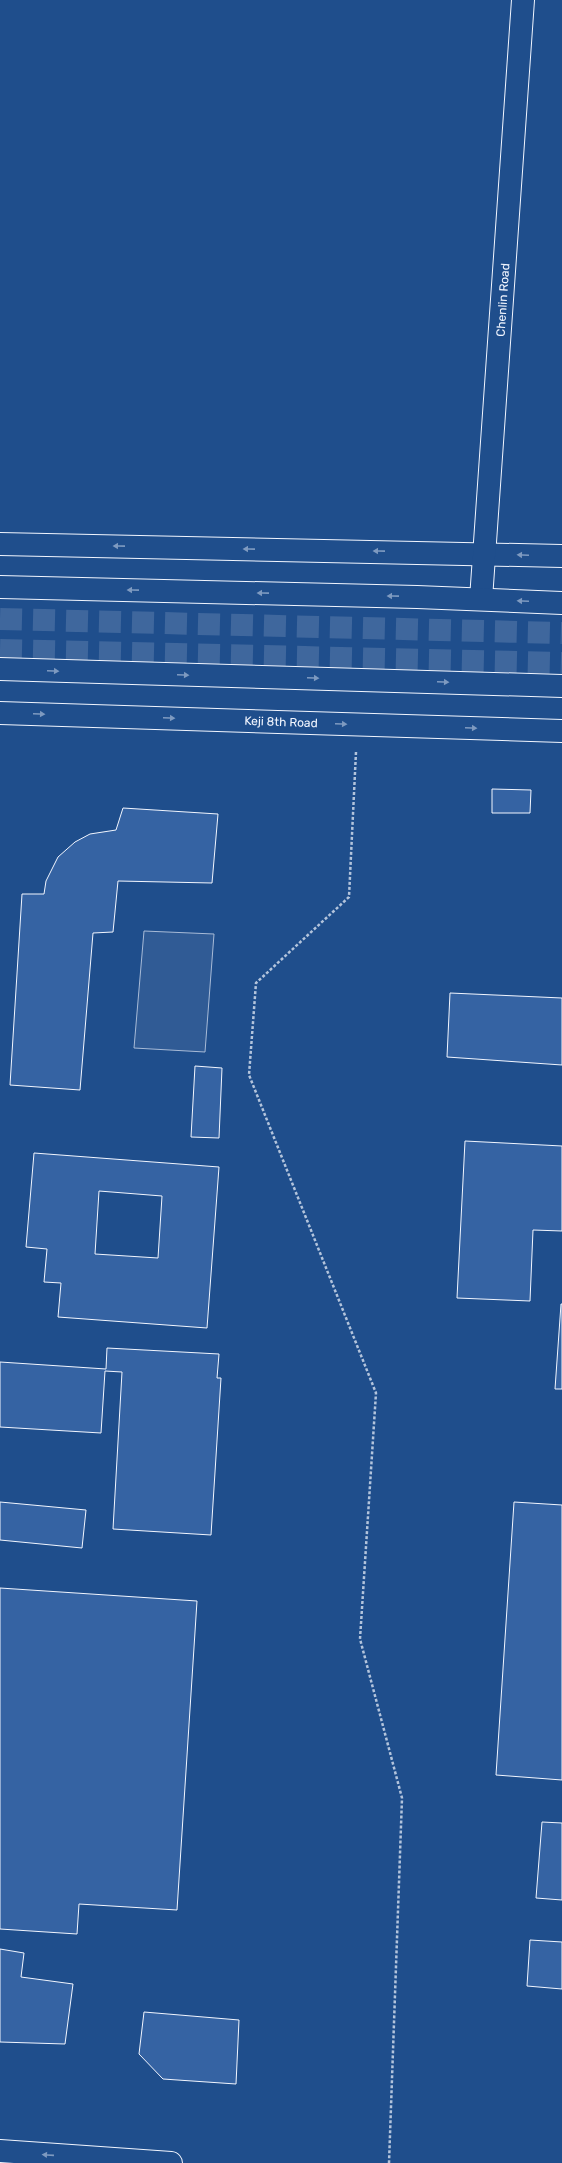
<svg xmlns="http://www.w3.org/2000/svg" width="562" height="2163" font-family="Rubik,sans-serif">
  <rect width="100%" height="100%" fill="#1f4e8c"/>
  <polygon fill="#305b95" stroke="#a8bbd7" points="144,931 214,934 205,1052 134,1048"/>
  <g fill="#3563a3" stroke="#f2f6ff" fill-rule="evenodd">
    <polygon points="492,789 531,790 530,813 492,813"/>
    <polygon points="123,808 218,814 212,883 118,881 113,932 93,933 80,1090 10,1085 22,894 44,894 46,881 58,857 75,842 90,834 116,830"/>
    <polygon points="450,993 562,998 562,1065 447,1057"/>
    <polygon points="195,1066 222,1068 219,1138 191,1137"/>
    <polygon points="465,1141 562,1146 562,1231 533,1230 530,1301 457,1298"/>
    <path d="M34 1153 219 1167 207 1328 58 1317 61 1283 44 1282 47 1249 26 1247ZM99 1191 162 1196 158 1258 95 1254Z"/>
    <polygon points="561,1304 562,1304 562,1389 555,1389"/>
    <polygon points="107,1348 219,1354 217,1378 221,1378 211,1535 113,1529 122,1372 105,1371 101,1433 0,1427 0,1362 106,1369"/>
    <polygon points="0,1502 86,1510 82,1548 0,1540"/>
    <polygon points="514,1502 562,1505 562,1780 496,1775"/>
    <polygon points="0,1588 197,1601 177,1910 79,1904 77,1934 0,1929"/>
    <polygon points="542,1822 562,1823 562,1900 536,1898"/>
    <polygon points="530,1940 562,1942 562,1989 527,1986"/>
    <polygon points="0,1949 24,1953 21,1977 73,1984 65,2044 0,2042"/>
    <polygon points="144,2012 239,2020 236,2084 163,2079 139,2054"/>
  </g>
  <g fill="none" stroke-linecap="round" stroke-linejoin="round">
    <g stroke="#3f679d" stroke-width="22" stroke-dasharray="22 11" stroke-linecap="butt">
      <polyline points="0,619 562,633"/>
      <polyline points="0,650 562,663"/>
    </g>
    <g stroke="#f2f6ff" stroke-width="24">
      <g id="minor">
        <polyline points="0,544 562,556"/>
        <polyline points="481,599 523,0"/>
        <polyline points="0,713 562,731"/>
        <polyline points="0,2151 171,2163"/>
      </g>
    </g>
    <g stroke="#f2f6ff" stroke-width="24">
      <g id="major">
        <polyline points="0,587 417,597 562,603"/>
        <polyline points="0,669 562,686"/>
      </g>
    </g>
    <polyline stroke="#b3c4dc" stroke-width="2.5" stroke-dasharray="3 2" stroke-linecap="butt" points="356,752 349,897 256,983 249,1075 376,1393 360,1639 402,1798 389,2163"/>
    <use href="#minor" stroke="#1f4e8c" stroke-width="22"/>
    <use href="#major" stroke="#1f4e8c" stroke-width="22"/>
  </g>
  <defs><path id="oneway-solid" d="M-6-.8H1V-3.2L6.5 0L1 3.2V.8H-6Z"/></defs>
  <g fill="#7e9ac0">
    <use href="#oneway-solid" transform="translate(119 546) rotate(-179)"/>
    <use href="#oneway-solid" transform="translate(249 549) rotate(-179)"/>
    <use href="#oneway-solid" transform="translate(379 551) rotate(-179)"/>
    <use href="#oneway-solid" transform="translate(523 555) rotate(-178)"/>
    <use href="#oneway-solid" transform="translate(133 590) rotate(-179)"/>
    <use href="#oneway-solid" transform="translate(263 593) rotate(-179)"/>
    <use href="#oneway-solid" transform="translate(393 596) rotate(-179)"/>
    <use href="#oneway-solid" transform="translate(523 601) rotate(-178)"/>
    <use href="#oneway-solid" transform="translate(53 671) rotate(2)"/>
    <use href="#oneway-solid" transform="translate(183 675) rotate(2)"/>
    <use href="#oneway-solid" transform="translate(313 678) rotate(2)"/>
    <use href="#oneway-solid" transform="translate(443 682) rotate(2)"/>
    <use href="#oneway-solid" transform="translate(39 714) rotate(2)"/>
    <use href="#oneway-solid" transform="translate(169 718) rotate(2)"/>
    <use href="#oneway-solid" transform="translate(341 724) rotate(2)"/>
    <use href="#oneway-solid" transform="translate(471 728) rotate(2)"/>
    <use href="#oneway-solid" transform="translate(48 2155) rotate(-176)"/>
  </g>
  <g text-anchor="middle" stroke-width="3" stroke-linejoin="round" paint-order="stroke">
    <g font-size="12" fill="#f2f6ff" stroke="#1f4e8c">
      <text transform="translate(503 300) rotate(-86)" y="4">Chenlin Road</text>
      <text transform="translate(281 722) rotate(2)" y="4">Keji 8th Road</text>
    </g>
  </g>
</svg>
